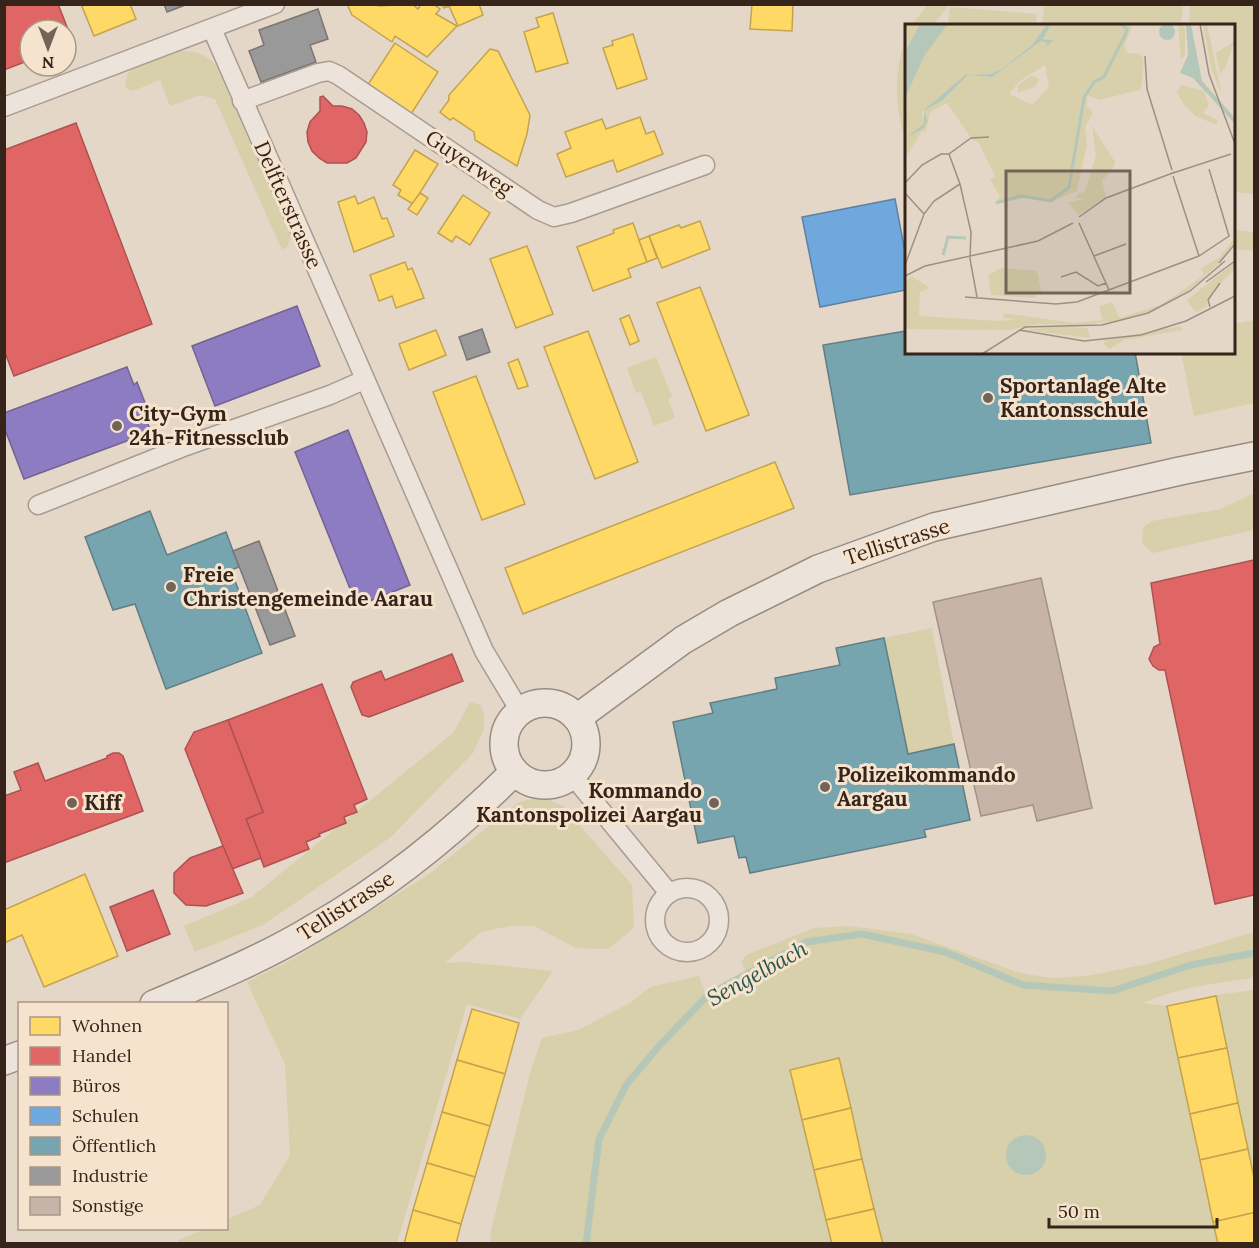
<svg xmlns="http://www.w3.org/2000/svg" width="1259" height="1248" font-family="Lora,serif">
  <rect width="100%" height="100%" fill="#e4d7c8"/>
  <g fill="#d7d0aa">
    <polygon points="927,5 949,5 933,25 912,25"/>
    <polygon points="1044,5 1044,4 1183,5 1181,25 1042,25"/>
    <polygon points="1190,5 1254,5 1254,194 1234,192 1234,26 1189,25"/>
    <polygon points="950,7 1037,14 1036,25 948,25"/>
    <path d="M906 38V140C894 109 894 69 906 38Z"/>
    <path d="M182 51C197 51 205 54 216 65L291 237 287 247 282 250 215 99 200 95 170 106 160 80 133 91 125 88 127 75 131 70Z"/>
    <polygon points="1234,230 1254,232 1254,251 1234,249"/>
    <polygon points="1254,320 1254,403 1194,416 1181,353 1234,352 1234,324"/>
    <polygon points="656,357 672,397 668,399 675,418 654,426 641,392 636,393 627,368"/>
    <polygon points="1254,493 1254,530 1153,553 1142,544 1143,527 1152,521 1221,509"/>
    <polygon points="932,628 954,744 908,754 884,638"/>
    <polygon points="470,702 480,705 484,713 484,729 473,753 391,837 263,925 195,952 184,926 252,897 453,733"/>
    <polygon points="533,799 549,800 563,806 632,885 634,928 608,949 576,948 534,926 510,926 481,932 445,963 465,962 553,971 520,1019 467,1004 397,1243 178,1243 179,1240 205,1229 226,1228 227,1219 260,1205 290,1155 285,1064 247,982 295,958 426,876 519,802"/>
    <path d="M848 926 911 934 1020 973 1051 978 1086 976 1148 964 1254 932V978C1216 983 1179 987 1143 1003L1166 1006 1217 995 1254 990V1243L490 1244 491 1231 531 1069 542 1038 578 1030 630 1003 650 987 699 976 708 1000 751 982 741 962 746 955 814 928Z"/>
  </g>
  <circle fill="#b5c7b9" cx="1026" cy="1155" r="20"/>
  <g fill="#ffd966" stroke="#c3a350" stroke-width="1.5">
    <polygon points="81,4 130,4 136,19 94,36"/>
    <polygon points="347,4 379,4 379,6 412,4 418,9 421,4 433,4 440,9 436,14 457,26 427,57 395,36 392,42 352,15"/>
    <polygon points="442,4 479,4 483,15 458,26 449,6 444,8"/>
    <polygon points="752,4 793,4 792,31 750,29"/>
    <polygon points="553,13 568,63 536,72 524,32 539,27 536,18"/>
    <polygon points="633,34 647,79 617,89 603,48 613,45 612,41"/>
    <polygon points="395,43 438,72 411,114 367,86"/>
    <polygon points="490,49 498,51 530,115 527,134 517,166 475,140 474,132 453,118 450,120 440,112 449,100 449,95"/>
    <polygon points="640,117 646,134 654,131 663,154 617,172 613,160 566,177 557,154 571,148 565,132 602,119 606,129"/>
    <polygon points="415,150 438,164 413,204 398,195 401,190 393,185"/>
    <polygon points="420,193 428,198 417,215 408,209"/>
    <polygon points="463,195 490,213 470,245 456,236 452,242 438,233"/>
    <polygon points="355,196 358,204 374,197 382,219 387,218 394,236 354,252 338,202"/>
    <polygon points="700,221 710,249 662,268 649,236 679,225 681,228"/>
    <polygon points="633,223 647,262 628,269 631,277 593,291 577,247 614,233 613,230"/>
    <polygon points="649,236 657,258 647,262 639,240"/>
    <polygon points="527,246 553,314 516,328 490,259"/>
    <polygon points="405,262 408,270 412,268 424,298 396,308 392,296 379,301 370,275"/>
    <polygon points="700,287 749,415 706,431 657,303"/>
    <polygon points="629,315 639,341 630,345 620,319"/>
    <polygon points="436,330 446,355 409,370 399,344"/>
    <polygon points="588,331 638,462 595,479 544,347"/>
    <polygon points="518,359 528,386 518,389 508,363"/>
    <polygon points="476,376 525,504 482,520 433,392"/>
    <polygon points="775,462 794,508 523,614 505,568"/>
    <polygon points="85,874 118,956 44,987 22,935 4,943 4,910"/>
    <polygon points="1216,996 1227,1048 1178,1058 1167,1006"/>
    <polygon points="472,1009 519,1023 505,1074 457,1060"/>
    <polygon points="1227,1048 1238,1103 1190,1114 1178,1058"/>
    <polygon points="839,1058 851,1108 802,1120 790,1070"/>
    <polygon points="457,1060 505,1074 490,1126 442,1112"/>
    <polygon points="1238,1103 1248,1149 1200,1160 1190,1114"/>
    <polygon points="851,1108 862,1159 814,1170 802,1120"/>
    <polygon points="442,1112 490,1126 475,1177 427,1163"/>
    <polygon points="1248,1149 1254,1178 1254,1213 1213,1222 1200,1160"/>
    <polygon points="862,1159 874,1209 826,1220 814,1170"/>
    <polygon points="427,1163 475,1177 461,1224 413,1210"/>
    <polygon points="874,1209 883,1244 832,1244 826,1220"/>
    <polygon points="413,1210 461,1224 456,1244 404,1244"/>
    <polygon points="1252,1213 1254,1213 1254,1244 1218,1244 1213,1222"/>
  </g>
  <g fill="#e06666" stroke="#ad5250" stroke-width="1.5">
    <polygon points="4,4 58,4 73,42 66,45 66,30 30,30 30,60 4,70"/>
    <polygon points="323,96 333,106 342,106 352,109 359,115 364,123 367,132 366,142 356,158 347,163 327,163 319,158 312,151 308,142 307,132 310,122 320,111 320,97"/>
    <polygon points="76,123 152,324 14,376 4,350 4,150"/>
    <polygon points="1254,560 1254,895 1215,904 1165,670 1159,670 1153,666 1149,659 1154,647 1160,644 1151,583"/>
    <polygon points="452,654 463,681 369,717 362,715 351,687 353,682 381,671 385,680"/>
    <polygon points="322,684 367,799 354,805 357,812 344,817 346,823 319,834 320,836 306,842 309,849 264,867 246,819 263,812 228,720"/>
    <polygon points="228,720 263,812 246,819 261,858 232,869 185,749 194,732"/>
    <polygon points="113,753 119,753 123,756 143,811 4,863 4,796 21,790 14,772 38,763 45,781 107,758 107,756"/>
    <polygon points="223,846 243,893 206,906 186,905 174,893 174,873 190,858"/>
    <polygon points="153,890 170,934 127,951 110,907"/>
  </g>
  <g fill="#8e7cc3" stroke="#746291" stroke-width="1.5">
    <polygon points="297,306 320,366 215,406 192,346"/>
    <polygon points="127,367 134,385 137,382 149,413 144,414 151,432 24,479 4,427 4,413"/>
    <polygon points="348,430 410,585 357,606 295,452"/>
  </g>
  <polygon fill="#6fa8dc" stroke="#5e80a2" stroke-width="1.5" points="895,199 906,257 906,290 820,307 802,217"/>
  <g fill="#76a5af" stroke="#637e83" stroke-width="1.5">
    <polygon points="906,331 906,352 1135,352 1151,443 850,495 823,345"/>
    <polygon points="150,511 167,555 226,532 239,567 231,570 262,653 166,689 135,604 113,610 85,537"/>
    <polygon points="884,638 908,754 954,744 970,820 924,830 926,837 750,873 746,857 739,858 734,836 698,843 673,722 713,713 710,703 777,689 775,678 840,665 836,648"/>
  </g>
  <g fill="#999" stroke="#7b7673" stroke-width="1.5">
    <polygon points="164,4 188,4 167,12"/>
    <polygon points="318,9 328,39 310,45 316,62 261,82 249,51 264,45 259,30"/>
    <polygon points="482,329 490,352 467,360 459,337"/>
    <polygon points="259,541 295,636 270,645 233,551"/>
  </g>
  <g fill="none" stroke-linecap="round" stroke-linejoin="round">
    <polyline stroke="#b5c7b9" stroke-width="7" points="586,1244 599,1139 626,1085 659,1046 708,995 806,942 862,934 945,952 1023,985 1112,991 1191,965 1254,953"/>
  </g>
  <polygon fill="#c7b4a9" stroke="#a39288" stroke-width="1.5" points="1041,578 1092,808 1037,821 1033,805 981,816 933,602"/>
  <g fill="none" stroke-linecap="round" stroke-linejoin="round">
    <g stroke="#a89c92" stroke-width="21">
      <g id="minor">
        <polyline points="212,29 484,651 520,711"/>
        <polyline points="242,101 318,73 329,71 338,75 538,210 554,217 571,213 705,165"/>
        <polyline points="4,107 275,4"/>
        <polyline points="38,505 186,446 330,395 364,380"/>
        <polyline points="572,775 669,893"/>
        <circle cx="687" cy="920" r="32"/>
      </g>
    </g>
    <g stroke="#988c82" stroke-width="30">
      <g id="secondary">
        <circle cx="545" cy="744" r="41"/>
        <polyline points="577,718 683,640 729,613 818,569 934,527 1180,471 1254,456"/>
        <path d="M154 1004C208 981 262 959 312 929 386 887 454 832 514 772"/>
        <polyline points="4,1061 20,1055"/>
      </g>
    </g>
    <use href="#minor" stroke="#ece4db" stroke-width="18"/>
    <use href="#secondary" stroke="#ece4db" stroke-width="27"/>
  </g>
  <g fill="#736358" stroke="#f6e3cd" stroke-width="2">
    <circle cx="988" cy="398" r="6"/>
    <circle cx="117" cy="426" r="6"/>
    <circle cx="171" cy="587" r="6"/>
    <circle cx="825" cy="787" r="6"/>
    <circle cx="72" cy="803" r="6"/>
    <circle cx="714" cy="803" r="6"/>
  </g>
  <g text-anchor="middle" stroke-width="6" stroke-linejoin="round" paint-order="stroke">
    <g font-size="21" fill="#36241b" stroke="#f6e3cd">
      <text transform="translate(469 163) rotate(34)" y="7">Guyerweg</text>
      <text transform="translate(288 205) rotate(66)" y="7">Delfterstrasse</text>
      <text transform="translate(897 542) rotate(-18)" y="7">Tellistrasse</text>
      <text transform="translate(346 906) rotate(-33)" y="7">Tellistrasse</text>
    </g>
    <g font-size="21" font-weight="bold" fill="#36241b" stroke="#f6e3cd" text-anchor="start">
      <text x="1000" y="393">Sportanlage Alte<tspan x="1000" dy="24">Kantonsschule</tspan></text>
      <text x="129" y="421">City-Gym<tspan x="129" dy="24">24h-Fitnessclub</tspan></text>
      <text x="183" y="582">Freie<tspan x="183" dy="24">Christengemeinde Aarau</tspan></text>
      <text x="837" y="782">Polizeikommando<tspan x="837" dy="24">Aargau</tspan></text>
      <text x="702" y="798" text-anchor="end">Kommando<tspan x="702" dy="24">Kantonspolizei Aargau</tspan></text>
      <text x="84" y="810">Kiff</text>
    </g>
    <g font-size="22" font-style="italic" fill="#2a564c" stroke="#f6e3cd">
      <text transform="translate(757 973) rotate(-29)" y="8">Sengelbach</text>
    </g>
  </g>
  <g transform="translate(905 24)">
    <rect width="330" height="330" fill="#e4d7c8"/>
    <path d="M0 0H15L0 28ZM43 0H142L127 21 98 44 86 50 60 51 17 88 20 102 19 87 38 76 63 51 87 53 136 17 142 18 138 22 146 19 148 16 138 14 146 0H228L219 22 223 29 235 30 238 35 237 61 234 66 194 76 182 71V82L188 89 180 104 182 121 172 167 145 178 122 173 90 180 95 172 85 156 90 152 74 119 66 114 42 79 25 88 21 107H17L0 135 2 67 19 32ZM140 41 144 63 130 78 127 81 104 70 115 57ZM273 0H279L280 8V31L276 36ZM298 0H302L317 72 306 44ZM330 17 320 44 315 50 311 29ZM127 51 134 55 130 63 113 69V61ZM276 61 299 67 304 81 298 89 312 96V101L290 92 278 79 272 69ZM187 102 210 138 207 147 197 156 201 173 173 191 163 178 181 175 171 174 174 169 179 170 191 131ZM330 213V218L312 241 288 263 254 284 212 297 171 301 133 300 104 306 0 305V258L6 252 25 264 15 268 14 292 94 297 113 295 98 294V289L168 299 198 296 194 282 207 278 215 294 255 281 274 269 299 251 296 244 314 234ZM330 238V244L302 275V282L292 288 285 282 282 276ZM96 244 132 247 136 267 129 274 86 271 83 251ZM276 302 277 306 219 316 204 325 199 320 200 316ZM148 303 183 304 185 314 118 306Z" fill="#d7d0aa" fill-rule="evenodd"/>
    <path d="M15 0H43L19 32 0 74V28ZM142 0H146L138 15 148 16 146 19 138 23 142 19 136 17 87 53 63 51 38 76 19 87 22 96 19 104 0 114 19 100V86L60 51 86 50 98 44 127 21ZM281 0H286L297 57 330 94V100L288 54 275 49 283 31ZM254 8a8 8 0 1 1 16 0a8 8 0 1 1-16 0Z" fill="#b5c7b9"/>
    <path fill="none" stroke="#b5c7b9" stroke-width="3" d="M91 179 116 172 146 177 164 163 179 74 189 58 199 53 221 9 222 5 216 0M38 231 43 213 61 214"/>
    <path fill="none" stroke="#9e8f83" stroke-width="1.5" d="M295 0 304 50 330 120M240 32 242 65 267 146M270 148 265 150 326 130M268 152 294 232M0 159 17 141 36 130H44M0 169 19 190M174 193 201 174 265 150M174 199 204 266M189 232 221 220M314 239 330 220M0 241 19 190 29 177 55 160M0 252 20 242 133 217 168 199M156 253 171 248 193 262 201 259M301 258 330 237M60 273 151 280 172 278 294 232 324 212 304 145M72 273 65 235 66 208 55 160 44 130 66 114 84 113M305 283 303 276 315 259M114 306 179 317 236 311 281 297 330 272M77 330 120 303 197 301 243 289 285 267 320 237"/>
    <path fill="#736358" fill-opacity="0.15" stroke="#736358" stroke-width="3" d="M101 147H225V269H101Z"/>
    <rect width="330" height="330" fill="none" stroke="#36241b" stroke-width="3"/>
  </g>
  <rect width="1259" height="1248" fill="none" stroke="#36241b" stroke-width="12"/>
  <rect x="18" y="1002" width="210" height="228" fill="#f6e3cd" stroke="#a99786" stroke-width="1.5"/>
  <rect x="30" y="1017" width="30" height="18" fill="#ffd966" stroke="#a99786" stroke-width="1.5"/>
  <text x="72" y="1032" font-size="18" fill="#36241b">Wohnen</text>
  <rect x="30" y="1047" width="30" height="18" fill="#e06666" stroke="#a99786" stroke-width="1.5"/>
  <text x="72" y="1062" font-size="18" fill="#36241b">Handel</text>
  <rect x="30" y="1077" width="30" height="18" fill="#8e7cc3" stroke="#a99786" stroke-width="1.5"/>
  <text x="72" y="1092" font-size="18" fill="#36241b">Büros</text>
  <rect x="30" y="1107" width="30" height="18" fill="#6fa8dc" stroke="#a99786" stroke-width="1.5"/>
  <text x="72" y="1122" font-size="18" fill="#36241b">Schulen</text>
  <rect x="30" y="1137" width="30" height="18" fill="#76a5af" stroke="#a99786" stroke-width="1.5"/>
  <text x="72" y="1152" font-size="18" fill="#36241b">Öffentlich</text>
  <rect x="30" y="1167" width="30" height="18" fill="#999999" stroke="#a99786" stroke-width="1.5"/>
  <text x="72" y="1182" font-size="18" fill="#36241b">Industrie</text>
  <rect x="30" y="1197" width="30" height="18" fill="#c7b4a9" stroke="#a99786" stroke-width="1.5"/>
  <text x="72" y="1212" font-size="18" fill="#36241b">Sonstige</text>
  <g transform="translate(48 48) rotate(180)"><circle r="28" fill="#f6e3cd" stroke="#a99786" stroke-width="1.5"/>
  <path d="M0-4.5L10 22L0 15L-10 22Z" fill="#736358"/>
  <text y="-9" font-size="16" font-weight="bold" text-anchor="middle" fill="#36241b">N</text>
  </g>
  <path d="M1049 1218v9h168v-9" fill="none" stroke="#36241b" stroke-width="3"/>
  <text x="1058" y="1218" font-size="18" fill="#36241b" stroke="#f6e3cd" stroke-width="4.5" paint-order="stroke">50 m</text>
</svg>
